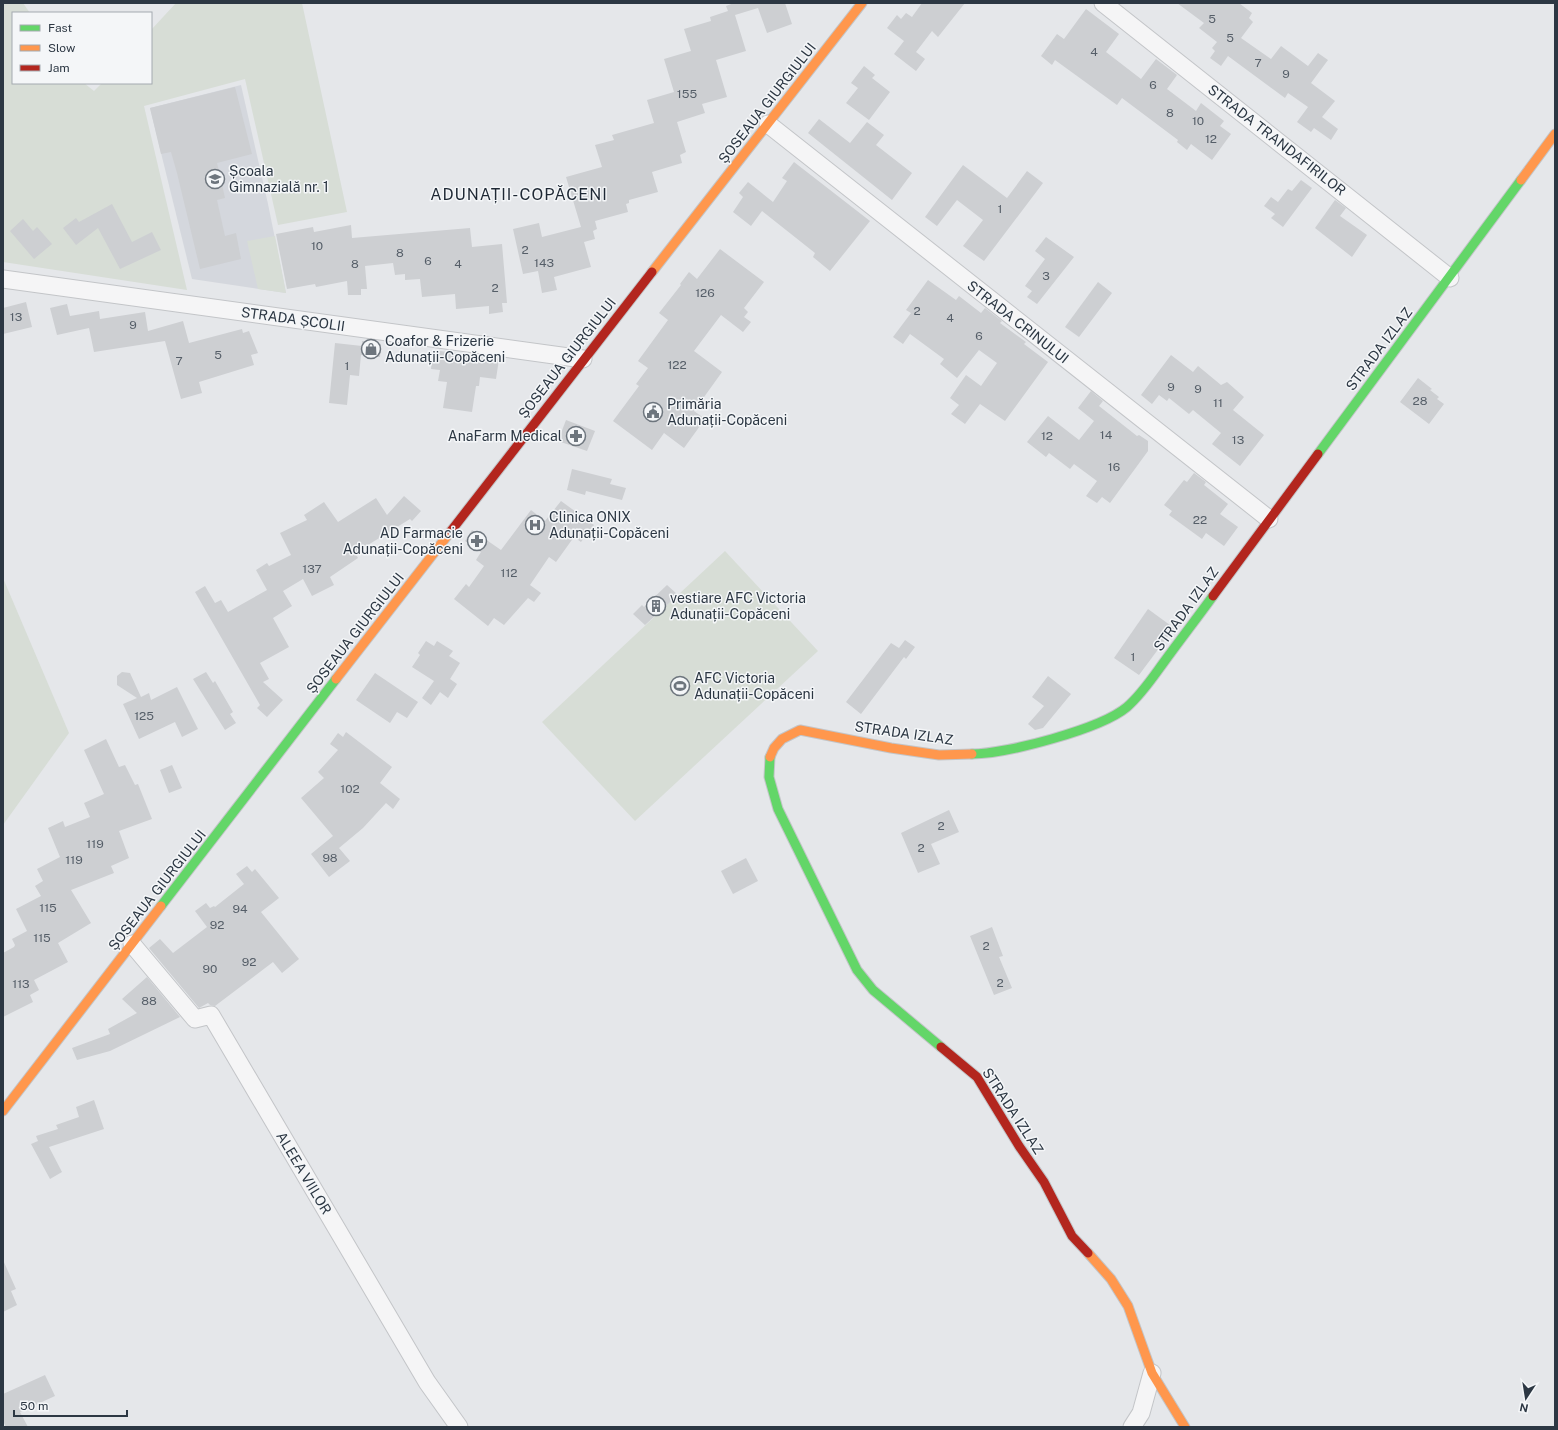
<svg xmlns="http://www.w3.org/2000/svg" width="1558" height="1430" font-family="'Public Sans',sans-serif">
  <rect width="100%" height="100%" fill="#e5e7ea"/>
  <polygon fill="#d4d7dd" points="241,85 268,204 286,293 192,279 150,108"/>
  <g fill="#d7ddd6">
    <polygon points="3,3 23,3 30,13 13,13 13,83 84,83 94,91 102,83 151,83 151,30 176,3 302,3 347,212 278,225 245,79 144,106 187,290 3,262"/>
    <polygon points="275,236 286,293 258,289 247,241"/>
    <polygon points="725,551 818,651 635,821 542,722"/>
    <polygon points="3,578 69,733 3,825"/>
  </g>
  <g fill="#cdcfd2">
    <polygon points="734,3 785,3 792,24 767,33 758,8 735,15 746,51 716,60 727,97 702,104 705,113 677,122 686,152 680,155 682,163 652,172 658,192 629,200 629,203 626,204 628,212 595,221 597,229 593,231 595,239 584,242 591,267 554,277 557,290 542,293 538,271 523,274 513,229 539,223 542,237 581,227 566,177 602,167 595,145 614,140 612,135 654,123 647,100 674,92 664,59 691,51 684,29 711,21 710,17 728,11 726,6"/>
    <polygon points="922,3 965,3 938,37 932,31 916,52 925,59 916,71 894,54 904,41 887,28 897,15 901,19 906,13 912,17"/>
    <polygon points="1177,3 1239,3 1252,13 1249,18 1253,22 1241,38 1271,59 1281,46 1308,66 1318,53 1328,60 1311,83 1335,101 1322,117 1338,129 1331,140 1314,128 1311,132 1297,122 1308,107 1288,93 1285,98 1228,56 1221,66 1210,58 1215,51 1212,48 1217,42 1199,28 1204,23"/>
    <polygon points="1086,9 1119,34 1106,52 1141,79 1156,59 1177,75 1167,89 1196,111 1201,103 1224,121 1220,126 1231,134 1212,160 1191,144 1187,150 1177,142 1178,140 1122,98 1117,105 1055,60 1052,65 1041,56 1057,34 1064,39"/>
    <polygon points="864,66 875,75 872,78 890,92 869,120 846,103 858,88 851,83"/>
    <polygon points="235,87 252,154 217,163 225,198 217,200 225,236 236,233 241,259 200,269 177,173 171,152 161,154 150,108"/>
    <polygon points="819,119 850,143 867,122 884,135 876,145 912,173 892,200 808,133"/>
    <polygon points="794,162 870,221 830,271 813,257 815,253 762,211 751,226 733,212 743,197 739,193 748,182 773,202 787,181 782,178"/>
    <polygon points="963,165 1007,198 1027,171 1043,183 984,261 963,246 983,220 957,200 937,226 925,217"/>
    <polygon points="1301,180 1312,188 1283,227 1271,218 1275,214 1264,206 1271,197 1278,202 1288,189 1292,191"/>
    <polygon points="1335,200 1346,208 1340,216 1367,235 1352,257 1315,228"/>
    <polygon points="112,204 132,242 152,232 161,250 120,269 98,228 76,245 63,228 76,218 79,222"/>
    <polygon points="23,219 33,231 37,227 52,244 34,259 10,231"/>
    <polygon points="351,225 352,238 470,228 472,247 502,244 507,303 502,303 503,312 489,314 489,306 456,309 455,294 422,297 420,279 405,280 405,274 395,275 393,263 365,266 367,289 361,289 361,295 348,295 347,281 316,287 315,284 287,289 276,234 313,227 314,232"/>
    <polygon points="1046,237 1074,257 1037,304 1027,297 1032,291 1025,286 1045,259 1035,251"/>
    <polygon points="720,249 764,282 744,308 748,312 744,317 751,322 743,332 721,315 694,351 722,372 694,411 705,419 684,448 664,433 652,450 613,421 639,386 636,384 648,368 638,361 668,320 659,313 681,285 680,284 689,272 697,279"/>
    <polygon points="928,280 956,300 959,296 981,313 985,308 1002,321 1000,323 1026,342 1024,344 1048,362 1005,421 980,404 965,424 951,414 959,405 950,398 966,375 981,386 997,363 979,350 957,378 940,364 944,359 910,334 903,344 893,337 911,313 906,310"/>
    <polygon points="1098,282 1112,293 1079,337 1065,327"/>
    <polygon points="26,302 32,327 3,334 3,308"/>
    <polygon points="67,304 70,316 99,311 100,319 145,312 148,331 183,321 189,343 242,329 243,333 249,331 258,353 251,355 254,365 199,382 202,393 181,399 165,341 94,352 89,328 57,335 50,308"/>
    <polygon points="362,341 381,344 380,357 361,355 359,376 350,375 347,405 329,403 335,343 362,346"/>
    <polygon points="433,350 499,359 496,379 480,377 479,386 476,386 472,412 443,408 447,382 438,381 440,370 431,369"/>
    <polygon points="1171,355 1193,372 1198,366 1221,385 1227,382 1244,397 1233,410 1264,435 1240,466 1212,444 1221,433 1193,410 1189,414 1169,398 1167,401 1159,395 1152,404 1141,395"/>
    <polygon points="1418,378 1432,389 1430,390 1439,397 1437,399 1444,404 1429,424 1400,402"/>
    <polygon points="1091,391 1103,401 1099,406 1137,436 1139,435 1148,441 1148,451 1110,503 1102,497 1097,503 1086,496 1097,481 1074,464 1070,469 1049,453 1046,457 1027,442 1048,416 1079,440 1094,421 1078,408"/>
    <polygon points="566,420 595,431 587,451 558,441"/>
    <polygon points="572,469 612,479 610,484 626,488 622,500 586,491 585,495 567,490"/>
    <polygon points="1194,473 1206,482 1204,485 1228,504 1220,514 1238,527 1224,546 1206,533 1202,539 1169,515 1172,511 1164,505 1184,480 1187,482"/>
    <polygon points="404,496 421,511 412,521 410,519 355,553 358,558 330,577 334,585 312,596 303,579 283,591 292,606 273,618 289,647 260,663 269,679 263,682 283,700 267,717 257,708 260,705 195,592 205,586 215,603 221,600 228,612 267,590 256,570 267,563 269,566 291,555 280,533 307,520 304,515 324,502 338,522 376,498 387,515"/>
    <polygon points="561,501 594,525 581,542 574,537 556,562 549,557 530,585 541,593 534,602 528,598 504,625 494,618 488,626 454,599 466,584 469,587 484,566 476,560 481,552 465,541 472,530 501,550 531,510 545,521"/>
    <polygon points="667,585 678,595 645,625 633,614 642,605 644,607"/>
    <polygon points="1148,609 1174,628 1139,675 1114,658"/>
    <polygon points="905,640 915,647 906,659 904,657 861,714 846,702 891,643 899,648"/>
    <polygon points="426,641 434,646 437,641 453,651 449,656 460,663 450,679 457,684 448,698 440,692 431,705 422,698 434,681 412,667 420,655 418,653"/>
    <polygon points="122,672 130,673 141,697 149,693 151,700 177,687 198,729 182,737 175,722 139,739 123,704 137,698 117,685 117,676"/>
    <polygon points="206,672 213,683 215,681 233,712 230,714 236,723 225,730 193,679"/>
    <polygon points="375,673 418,702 407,718 397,712 390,723 356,700"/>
    <polygon points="1048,676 1071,694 1043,728 1035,730 1028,724 1044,706 1032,697"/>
    <polygon points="346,732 392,767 380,783 400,799 393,809 386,803 363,828 339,848 350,861 329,877 311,854 333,836 301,798 324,778 318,772 338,750 330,744 338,733 343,737"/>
    <polygon points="106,739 119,767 125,765 135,785 138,784 152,819 119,831 129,858 111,866 114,873 71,890 91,923 58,943 68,962 34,980 39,990 30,995 33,1002 3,1017 3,953 14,947 15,945 12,939 27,931 16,909 41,896 35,886 43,881 37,869 60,857 48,828 63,821 65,827 90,817 84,803 104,794 84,750"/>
    <polygon points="172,765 182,788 169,793 160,770"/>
    <polygon points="949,810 959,832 931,844 940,864 918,873 901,833"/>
    <polygon points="746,858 758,881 733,894 721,871"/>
    <polygon points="247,866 252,872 255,869 279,898 261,912 299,959 282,973 273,962 215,1006 210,1005 208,1003 199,1008 149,948 160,939 173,953 207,927 195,911 206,903 210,908 214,906 215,907 244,884 236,874"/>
    <polygon points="992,927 1003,956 999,957 1012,988 994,995 970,936"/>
    <polygon points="147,977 180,1017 110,1051 77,1060 72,1048 110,1034 108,1029 137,1013 122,999"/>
    <polygon points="94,1100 104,1129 49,1147 62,1172 50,1179 31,1144 38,1141 36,1136 58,1129 56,1125 79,1117 76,1107"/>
    <polygon points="3,1260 16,1289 11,1291 17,1305 3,1312"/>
    <polygon points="45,1375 55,1396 20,1412 28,1427 6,1427 3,1421 3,1394"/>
  </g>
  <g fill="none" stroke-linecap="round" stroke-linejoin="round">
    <g stroke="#c3c5c8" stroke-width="19">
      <g id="street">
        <polyline points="1103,3 1450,278"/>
        <polyline points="768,124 1269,519"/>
        <polyline points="3,279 583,359"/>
        <polyline points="132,944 195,1019 211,1015 427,1382 459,1427"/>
        <polyline points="1132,1427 1141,1413 1152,1373"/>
      </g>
    </g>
    <g stroke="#c3c5c8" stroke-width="11">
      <g id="fast">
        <polyline points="1318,454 1521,180"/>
        <path d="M972 754C1006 754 1101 729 1127 707 1142 694 1153 677 1164 662 1180 640 1197 618 1213 596"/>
        <polyline points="770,757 769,777 778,809 857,970 873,990 941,1047"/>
        <polyline points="161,906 336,679"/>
      </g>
    </g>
    <g stroke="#c3c5c8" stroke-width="11">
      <g id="slow">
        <polyline points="1521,180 1555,134"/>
        <polyline points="652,272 862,3"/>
        <polyline points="336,679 451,531"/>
        <polyline points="770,757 774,748 782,739 800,730 891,748 939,755 972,754"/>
        <polyline points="3,1111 161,906"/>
        <polyline points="1088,1253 1111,1279 1128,1306 1152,1373 1185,1427"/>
      </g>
    </g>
    <g stroke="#c3c5c8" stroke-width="11">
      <g id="jam">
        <polyline points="451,531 652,272"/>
        <polyline points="1213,596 1318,454"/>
        <polyline points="941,1047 977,1077 1019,1146 1044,1182 1072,1236 1088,1253"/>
      </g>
    </g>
    <use href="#street" stroke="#f5f5f6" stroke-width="17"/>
    <use href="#fast" stroke="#63d668" stroke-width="9"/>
    <use href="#slow" stroke="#ff974d" stroke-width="9"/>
    <use href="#jam" stroke="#b3261e" stroke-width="9"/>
  </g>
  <defs>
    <g id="school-ring" transform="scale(1)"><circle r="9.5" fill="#f4f6f8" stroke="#6d757d" stroke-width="1.5"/><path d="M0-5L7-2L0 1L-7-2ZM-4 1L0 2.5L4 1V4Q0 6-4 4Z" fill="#6d757d"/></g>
    <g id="shop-ring" transform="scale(1)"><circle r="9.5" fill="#f4f6f8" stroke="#6d757d" stroke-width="1.5"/><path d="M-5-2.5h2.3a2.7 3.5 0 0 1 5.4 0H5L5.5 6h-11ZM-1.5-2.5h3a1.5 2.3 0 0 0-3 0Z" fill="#6d757d"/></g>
    <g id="civic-ring" transform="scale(1)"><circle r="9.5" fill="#f4f6f8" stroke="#6d757d" stroke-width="1.5"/><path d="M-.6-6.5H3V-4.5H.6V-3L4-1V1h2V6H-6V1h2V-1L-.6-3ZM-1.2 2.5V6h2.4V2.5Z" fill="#6d757d"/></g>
    <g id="pharmacy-ring" transform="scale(1)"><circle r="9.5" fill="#f4f6f8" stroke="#6d757d" stroke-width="1.5"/><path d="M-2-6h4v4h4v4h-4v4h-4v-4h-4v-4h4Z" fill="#6d757d"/></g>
    <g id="hospital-ring" transform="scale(1)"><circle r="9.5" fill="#f4f6f8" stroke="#6d757d" stroke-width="1.5"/><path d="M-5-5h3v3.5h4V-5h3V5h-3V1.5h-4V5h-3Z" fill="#6d757d"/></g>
    <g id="building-ring" transform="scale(1)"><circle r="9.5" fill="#f4f6f8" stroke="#6d757d" stroke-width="1.5"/><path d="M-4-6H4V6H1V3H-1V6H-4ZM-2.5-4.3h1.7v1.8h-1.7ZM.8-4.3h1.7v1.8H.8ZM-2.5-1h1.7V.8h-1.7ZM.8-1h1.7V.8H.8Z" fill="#6d757d"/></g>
    <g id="stadium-ring" transform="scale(1)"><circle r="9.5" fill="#f4f6f8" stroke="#6d757d" stroke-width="1.5"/><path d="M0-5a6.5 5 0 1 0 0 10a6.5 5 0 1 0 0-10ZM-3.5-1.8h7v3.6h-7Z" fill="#6d757d"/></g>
  </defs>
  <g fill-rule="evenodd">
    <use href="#school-ring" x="215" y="179"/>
    <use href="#shop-ring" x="371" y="349"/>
    <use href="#civic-ring" x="653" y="412"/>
    <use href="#pharmacy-ring" x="576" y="436"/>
    <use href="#hospital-ring" x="535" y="525"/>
    <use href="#pharmacy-ring" x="477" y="541"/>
    <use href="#building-ring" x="656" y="606"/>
    <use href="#stadium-ring" x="680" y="686"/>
  </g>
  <g text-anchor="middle" stroke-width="3" stroke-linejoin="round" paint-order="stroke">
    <g font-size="12" fill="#555e68">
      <text x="1212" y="23">5</text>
      <text x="1230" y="42">5</text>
      <text x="1094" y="56">4</text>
      <text x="1258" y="67">7</text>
      <text x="1286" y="78">9</text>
      <text x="1153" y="89">6</text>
      <text x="687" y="98">155</text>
      <text x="1170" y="117">8</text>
      <text x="1198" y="125">10</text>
      <text x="1211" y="143">12</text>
      <text x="1000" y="213">1</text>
      <text x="317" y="250">10</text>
      <text x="525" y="254">2</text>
      <text x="400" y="257">8</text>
      <text x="428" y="265">6</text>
      <text x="544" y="267">143</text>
      <text x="355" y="268">8</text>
      <text x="458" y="268">4</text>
      <text x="1046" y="280">3</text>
      <text x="495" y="292">2</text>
      <text x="705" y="297">126</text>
      <text x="917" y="315">2</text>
      <text x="16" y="321">13</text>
      <text x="950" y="322">4</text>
      <text x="133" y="329">9</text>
      <text x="979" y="340">6</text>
      <text x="218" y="359">5</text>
      <text x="179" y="365">7</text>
      <text x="677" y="369">122</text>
      <text x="347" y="370">1</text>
      <text x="1171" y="391">9</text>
      <text x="1198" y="393">9</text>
      <text x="1420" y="405">28</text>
      <text x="1218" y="407">11</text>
      <text x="1106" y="439">14</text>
      <text x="1047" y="440">12</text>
      <text x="1238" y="444">13</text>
      <text x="1114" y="471">16</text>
      <text x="1200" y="524">22</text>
      <text x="312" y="573">137</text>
      <text x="509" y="577">112</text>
      <text x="1133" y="661">1</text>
      <text x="144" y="720">125</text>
      <text x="350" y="793">102</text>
      <text x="941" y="830">2</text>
      <text x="95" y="848">119</text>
      <text x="921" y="852">2</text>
      <text x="330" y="862">98</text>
      <text x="74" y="864">119</text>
      <text x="48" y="912">115</text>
      <text x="240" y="913">94</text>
      <text x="217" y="929">92</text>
      <text x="42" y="942">115</text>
      <text x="986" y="950">2</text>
      <text x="249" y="966">92</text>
      <text x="210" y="973">90</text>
      <text x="1000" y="987">2</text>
      <text x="21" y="988">113</text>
      <text x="149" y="1005">88</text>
    </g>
    <g font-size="14" fill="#2c3743" stroke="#f4f6f8">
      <text transform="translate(767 103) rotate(-52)" y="5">ȘOSEAUA GIURGIULUI</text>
      <text transform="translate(1277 140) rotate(38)" y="5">STRADA TRANDAFIRILOR</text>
      <text transform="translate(293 319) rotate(8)" y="5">STRADA ȘCOLII</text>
      <text transform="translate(1018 322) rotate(38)" y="5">STRADA CRINULUI</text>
      <text transform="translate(1379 349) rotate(-53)" y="5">STRADA IZLAZ</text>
      <text transform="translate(567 358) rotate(-52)" y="5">ȘOSEAUA GIURGIULUI</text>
      <text transform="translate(1186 609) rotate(-54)" y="5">STRADA IZLAZ</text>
      <text transform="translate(355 633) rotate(-52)" y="5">ȘOSEAUA GIURGIULUI</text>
      <text transform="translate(904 733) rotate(8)" y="5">STRADA IZLAZ</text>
      <text transform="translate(157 890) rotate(-52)" y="5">ȘOSEAUA GIURGIULUI</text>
      <text transform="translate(1013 1111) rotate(57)" y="5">STRADA IZLAZ</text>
      <text transform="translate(304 1173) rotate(59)" y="5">ALEEA VIILOR</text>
    </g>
    <g font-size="14" fill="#2c3743" stroke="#f4f6f8" text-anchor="start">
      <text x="229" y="176">Școala<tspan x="229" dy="16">Gimnazială nr. 1</tspan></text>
      <text x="385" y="346">Coafor &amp; Frizerie<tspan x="385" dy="16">Adunații-Copăceni</tspan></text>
      <text x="667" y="409">Primăria<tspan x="667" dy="16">Adunații-Copăceni</tspan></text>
      <text x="562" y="441" text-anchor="end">AnaFarm Medical</text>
      <text x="549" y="522">Clinica ONIX<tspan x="549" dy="16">Adunații-Copăceni</tspan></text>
      <text x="463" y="538" text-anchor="end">AD Farmacie<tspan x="463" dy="16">Adunații-Copăceni</tspan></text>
      <text x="670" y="603">vestiare AFC Victoria<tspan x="670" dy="16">Adunații-Copăceni</tspan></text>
      <text x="694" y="683">AFC Victoria<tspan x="694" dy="16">Adunații-Copăceni</tspan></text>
    </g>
    <g font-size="16" letter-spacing="1" fill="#1e2834" stroke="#f4f6f8">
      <text x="519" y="200">ADUNAȚII-COPĂCENI</text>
    </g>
  </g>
  <rect width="1558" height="1430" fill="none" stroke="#2c3743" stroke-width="8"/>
  <rect x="12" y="12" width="140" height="72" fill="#f4f6f8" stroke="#a4aab0"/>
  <rect x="20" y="25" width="20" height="6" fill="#63d668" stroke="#a4aab0"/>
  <text x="48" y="32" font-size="12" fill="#2c3743">Fast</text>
  <rect x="20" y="45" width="20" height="6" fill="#ff974d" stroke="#a4aab0"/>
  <text x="48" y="52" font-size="12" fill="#2c3743">Slow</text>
  <rect x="20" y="65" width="20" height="6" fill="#b3261e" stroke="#a4aab0"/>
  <text x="48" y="72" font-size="12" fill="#2c3743">Jam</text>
  <g transform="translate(1526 1398) rotate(192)" stroke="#f4f6f8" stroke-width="3" paint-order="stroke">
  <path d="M0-3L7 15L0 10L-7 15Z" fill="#2c3743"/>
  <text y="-6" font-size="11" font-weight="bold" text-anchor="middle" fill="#2c3743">N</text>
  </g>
  <path d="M14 1410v6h113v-6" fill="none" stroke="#2c3743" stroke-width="2"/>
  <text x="20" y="1410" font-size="12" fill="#2c3743" stroke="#f4f6f8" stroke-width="3" paint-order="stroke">50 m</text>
</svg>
